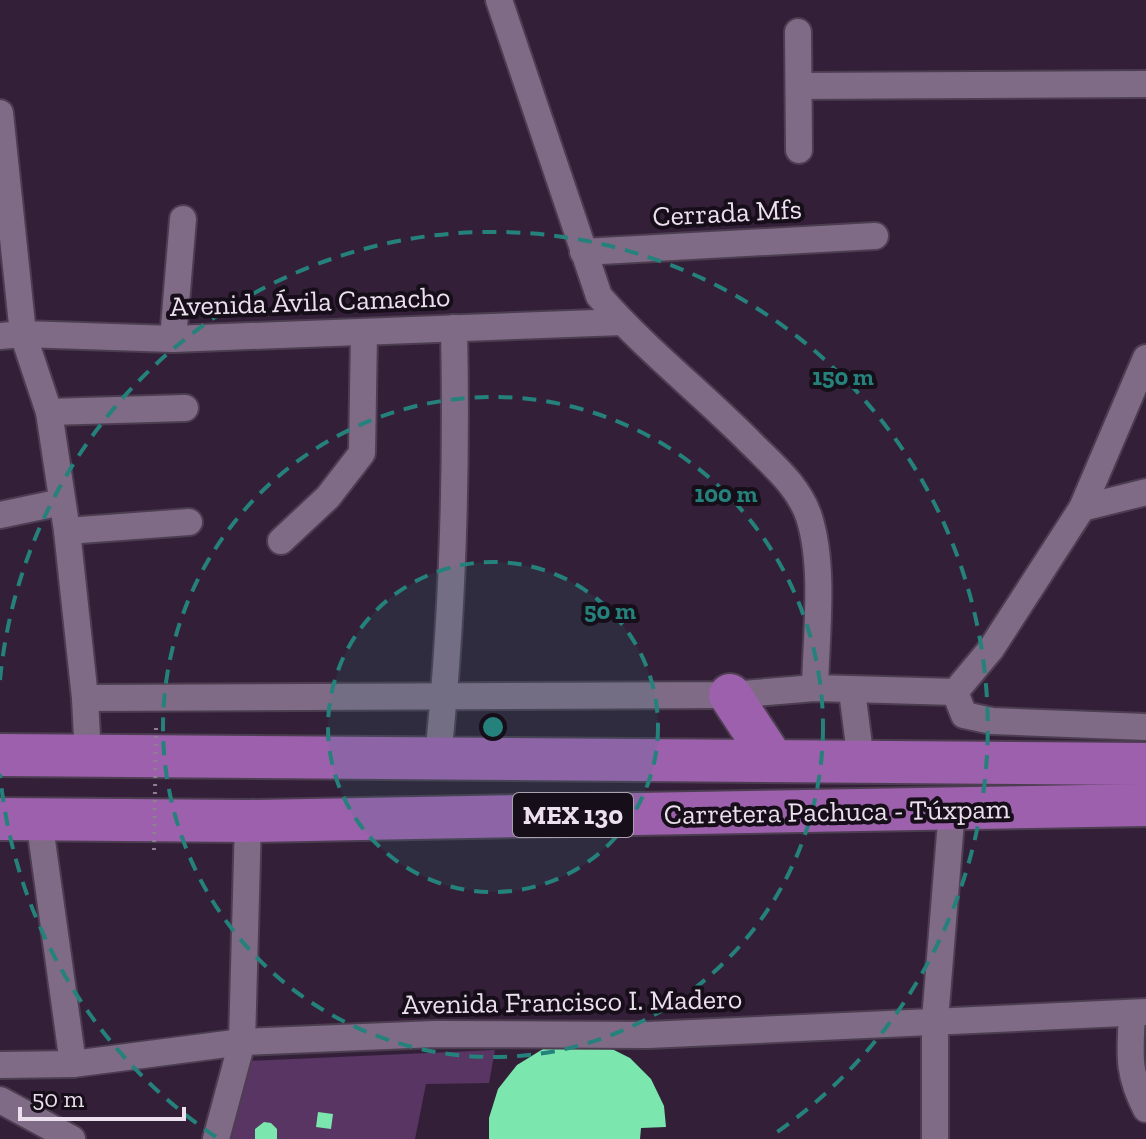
<svg xmlns="http://www.w3.org/2000/svg" width="1146" height="1139" font-family="'Zilla Slab',serif">
  <rect width="100%" height="100%" fill="#332038"/>
  <polygon fill="#593563" points="495,1050 489,1083 426,1084 415,1139 230,1139 247,1061"/>
  <g fill="#7be7af">
    <polygon points="573,1043 602,1044 630,1058 651,1079 664,1106 666,1127 641,1128 640,1139 489,1139 489,1118 498,1089 517,1065 543,1049"/>
    <polygon points="318,1112 333,1114 331,1129 316,1127"/>
    <polygon points="264,1122 271,1123 277,1129 277,1139 255,1139 255,1129"/>
  </g>
  <g fill="none" stroke-linecap="round" stroke-linejoin="round">
    <g stroke="#4c3d51" stroke-width="30">
      <g id="street">
        <path d="M499 0 599 296C646 350 703 394 753 445 775 467 799 487 809 517 825 567 816 636 815 688"/>
        <polyline points="798,32 799,150"/>
        <polyline points="799,86 1146,84"/>
        <polyline points="0,113 23,334 49,412 67,531 85,698 88,757"/>
        <polyline points="583,252 875,236"/>
        <polyline points="0,336 23,334 173,339 622,322"/>
        <polyline points="173,339 183,219"/>
        <polyline points="49,412 185,408"/>
        <polyline points="1082,508 1146,492"/>
        <polyline points="0,515 62,502"/>
        <polyline points="67,531 189,522"/>
        <polyline points="281,541 328,497 362,453 364,333"/>
        <polyline points="852,691 861,761"/>
        <polyline points="955,692 991,649 1082,508 1146,358"/>
        <polyline points="955,692 964,715 992,721 1146,727"/>
        <polyline points="85,698 730,695 815,688 955,692"/>
        <path d="M438 757C453 614 457 471 454 328"/>
        <polyline points="39,819 73,1064"/>
        <path d="M1132 1014C1130 1054 1127 1072 1146 1109"/>
        <polyline points="0,1065 73,1064 242,1042 435,1034 648,1035 1146,1012"/>
        <polyline points="0,1100 72,1139"/>
        <polyline points="216,1139 242,1042 248,821"/>
        <polyline points="935,1139 935,1020 952,809"/>
      </g>
    </g>
    <g stroke="#4c3d51" stroke-width="46">
      <g id="primary">
        <polyline points="730,695 772,759"/>
        <polyline points="0,755 1146,764"/>
        <polyline points="0,819 248,821 1146,805"/>
      </g>
    </g>
    <use href="#street" stroke="#806b86" stroke-width="26"/>
    <use href="#primary" stroke="#9d60ac" stroke-width="42"/>
    <polyline stroke="#8f7f93" stroke-width="4" stroke-dasharray="2 6" stroke-linecap="butt" points="154,850 156,728"/>
  </g>
  <circle cx="493" cy="727" r="165" fill="#25817b" fill-opacity=".12"/>
  <g fill="none" stroke="#25817b" stroke-width="4" stroke-dasharray="14 10">
    <circle cx="493" cy="727" r="165"/>
    <circle cx="493" cy="727" r="330"/>
    <path d="M216 1137A495 495 0 0 1 0 774M0 680A495 495 0 1 1 770 1137"/>
  </g>
  <g text-anchor="middle" stroke-width="8" stroke-linejoin="round" paint-order="stroke">
    <rect fill="#160e18" stroke="#aca1ae" stroke-width="2" x="513" y="793" width="120" height="44" rx="6"/>
    <g font-size="26" font-weight="bold" fill="#ece0ef">
      <text x="573" y="824">MEX 130</text>
    </g>
    <g font-size="28" fill="#ece0ef" stroke="#160e18">
      <text transform="translate(727 212) rotate(-3)" y="10">Cerrada Mfs</text>
      <text transform="translate(310 301) rotate(-2)" y="10">Avenida Ávila Camacho</text>
      <text transform="translate(837 811) rotate(-1)" y="10">Carretera Pachuca - Túxpam</text>
      <text transform="translate(572 1001) rotate(-1)" y="10">Avenida Francisco I. Madero</text>
    </g>
  </g>
  <circle cx="493" cy="727" r="12" fill="#25817b" stroke="#160e18" stroke-width="4"/>
  <g font-size="24" text-anchor="middle" font-weight="bold" fill="#25817b" stroke="#160e18" stroke-width="8" stroke-linejoin="round" paint-order="stroke">
    <text x="843" y="385">150 m</text>
    <text x="726" y="502">100 m</text>
    <text x="610" y="619">50 m</text>
  </g>
  <path d="M20 1107v12h164v-12" fill="none" stroke="#ece0ef" stroke-width="4"/>
  <text x="32" y="1107" font-size="24" fill="#ece0ef" stroke="#160e18" stroke-width="6" paint-order="stroke">50 m</text>
</svg>
